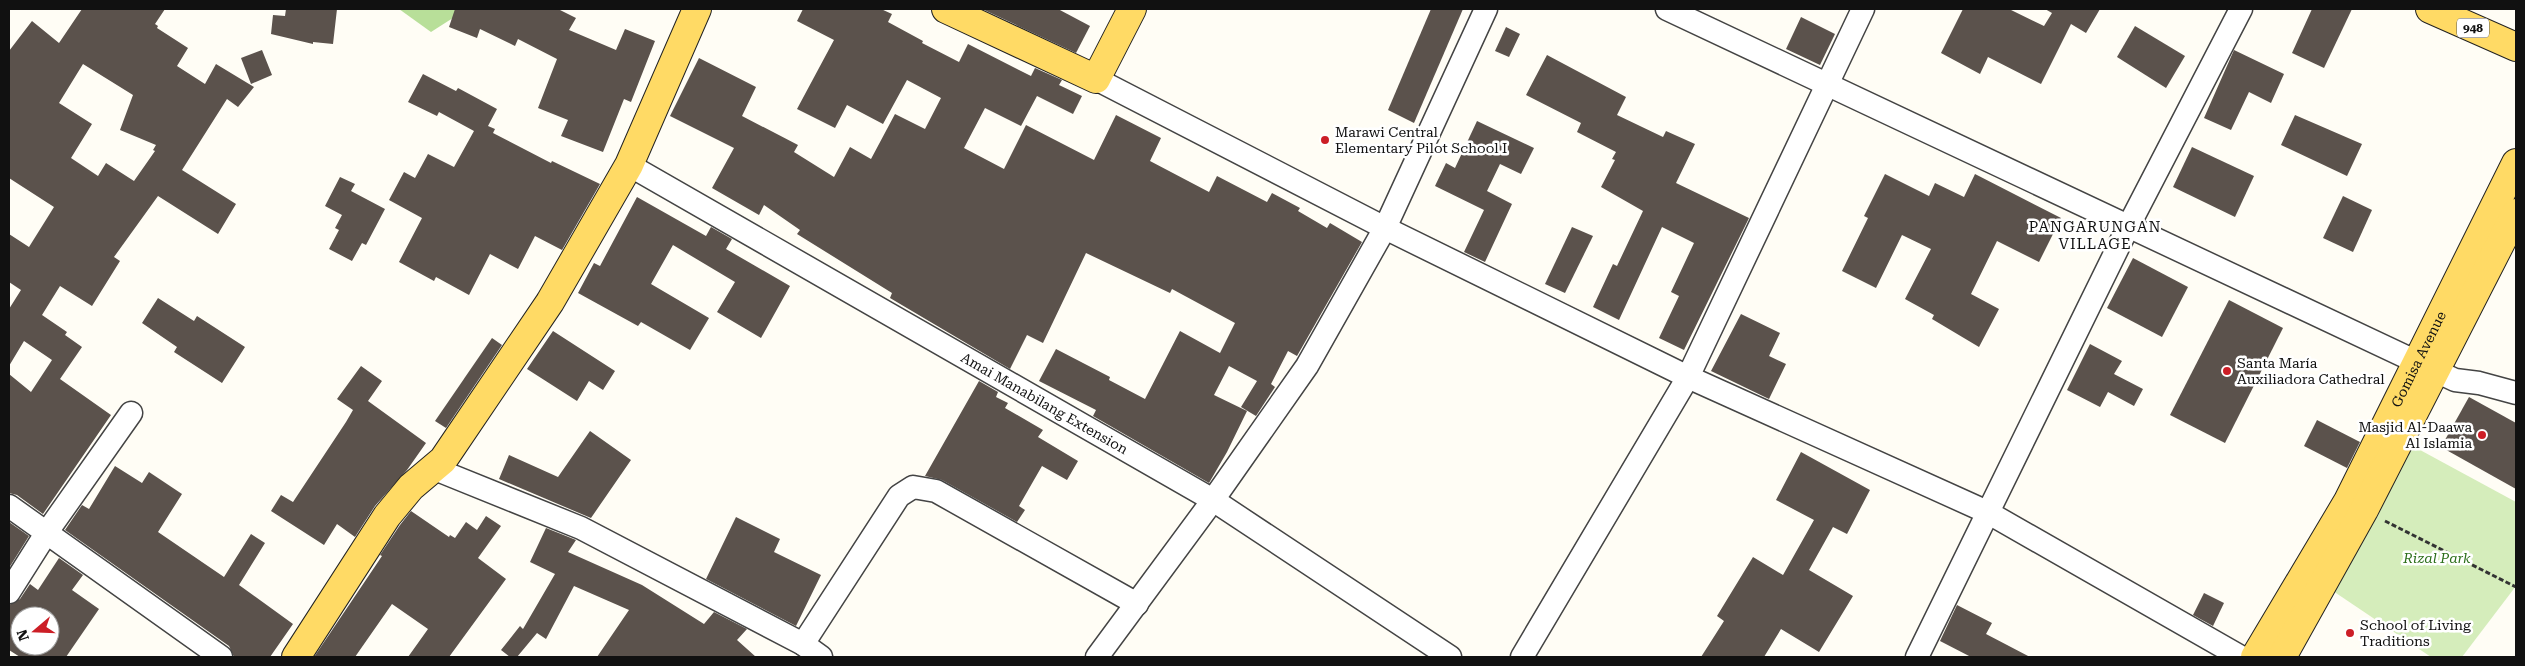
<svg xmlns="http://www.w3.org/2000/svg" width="2525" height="666" font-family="'Roboto Serif',serif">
  <rect width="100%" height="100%" fill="#fffdf5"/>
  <polygon fill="#d5edbb" points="2409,444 2516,502 2516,586 2462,657 2431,657 2330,589"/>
  <polygon fill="#b8df99" points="399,9 467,9 431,32"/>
  <g fill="#5b524c" fill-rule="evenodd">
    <path d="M82 9H165L155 24 158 26 157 28 188 48 177 66 205 84 216 64 254 87 238 107 227 99 182 170 236 204 218 234 158 196 114 257 120 261 92 306 60 286 42 315 67 332 65 335 82 347 60 379 111 415 43 514 17 495 9 493V374L31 392 52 360 24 341 9 366V309L21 290 9 282V234L29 247 54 207 9 178V51L32 21 59 43ZM83 64 133 95 120 130 156 145 153 150 155 151 134 181 106 163 98 176 71 158 92 124 59 103Z"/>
    <polygon points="286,9 337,9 333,44 313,42 313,44 271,34 273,15 285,16"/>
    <polygon points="455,9 558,9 576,18 569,30 616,50 625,29 655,41 631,102 624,99 603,152 561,136 568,120 538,108 557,59 518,39 515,46 480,29 477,38 449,27"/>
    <polygon points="803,9 881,9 892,14 888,22 923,41 922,43 959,62 968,44 1031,76 1035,68 1062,80 1059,85 1082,96 1073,114 1037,96 1021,126 985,108 964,148 1004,169 1026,125 1094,160 1116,115 1161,138 1150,161 1209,192 1217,176 1267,202 1272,193 1300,208 1298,211 1327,228 1330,223 1362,242 1297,356 1288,351 1271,384 1275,387 1256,416 1241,407 1257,381 1229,366 1214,395 1247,411 1227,452 1209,483 1093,416 1096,410 1039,381 1056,349 1110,377 1109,380 1145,399 1180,331 1220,353 1235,323 1172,289 1170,293 1086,253 1043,343 1027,335 1010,369 890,298 892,293 797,234 800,230 764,205 759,215 712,188 734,148 670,116 699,58 756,87 742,116 798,145 794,152 834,177 850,147 871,159 895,114 925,129 941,98 907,80 883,124 847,105 835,128 797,109 834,40 797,21"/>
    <polygon points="982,9 1058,9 1090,26 1076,53"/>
    <polygon points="1431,9 1463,9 1414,123 1388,110"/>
    <polygon points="1963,9 2009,9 2044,26 2052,13 2045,9 2100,9 2086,33 2071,24 2041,84 1988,57 1980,74 1941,53"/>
    <polygon points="2312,9 2352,9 2324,68 2292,53"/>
    <polygon points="1801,17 1835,34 1820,65 1786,49"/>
    <polygon points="2135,26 2185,56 2166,88 2117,57"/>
    <polygon points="1506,27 1520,34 1509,57 1495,51"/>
    <polygon points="262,50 272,75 251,84 241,58"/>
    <polygon points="2234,50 2284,74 2271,103 2249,92 2231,130 2204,118"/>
    <polygon points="1547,55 1626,97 1617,115 1663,137 1666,131 1695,144 1676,183 1749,218 1684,350 1659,338 1679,296 1671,292 1694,243 1662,227 1619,320 1593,307 1613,264 1617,266 1643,211 1601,187 1615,160 1612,159 1616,152 1577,132 1581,123 1526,95"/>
    <polygon points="423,74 456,91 458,88 497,109 488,126 495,129 493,133 551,163 552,161 600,184 562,250 535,236 518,269 490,254 469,295 436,277 434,281 399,262 422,218 389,200 404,172 415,178 428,154 454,167 474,131 439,112 437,116 408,102"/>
    <polygon points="2295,115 2362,144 2347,176 2281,145"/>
    <polygon points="1477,121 1534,148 1521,174 1500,164 1487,191 1512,204 1485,262 1464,252 1484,210 1435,186 1446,163 1455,168"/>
    <polygon points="2192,147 2254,176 2235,217 2173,187"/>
    <polygon points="1885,174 1929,196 1935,183 1964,197 1975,174 2061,218 2039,262 1997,241 1971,294 1999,309 1979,347 1932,319 1934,315 1905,299 1931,249 1902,235 1876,288 1842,271 1868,218 1864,216"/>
    <polygon points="340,177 355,184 351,191 385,209 366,245 362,243 352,261 329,249 339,230 335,228 342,215 325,206"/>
    <polygon points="2343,196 2372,210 2353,252 2323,238"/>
    <polygon points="637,197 706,236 711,227 732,239 726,249 790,286 761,338 717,312 735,282 673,245 651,284 709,318 690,350 641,322 638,326 578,293 594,263 600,266"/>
    <polygon points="1572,227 1593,236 1565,293 1545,284"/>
    <polygon points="2133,258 2188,287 2162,337 2107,308"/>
    <polygon points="158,298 194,321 197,316 245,347 222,383 174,352 177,347 142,323"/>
    <polygon points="2229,300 2283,328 2225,443 2170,415"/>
    <polygon points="1741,314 1780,333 1769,356 1786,364 1769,399 1711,371"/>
    <polygon points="553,331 615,371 603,390 589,381 577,401 527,369"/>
    <polygon points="492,338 502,345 446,428 435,421"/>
    <polygon points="2090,344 2122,361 2114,374 2143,389 2134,406 2108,392 2100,407 2067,390"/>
    <polygon points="361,366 382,381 368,401 426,443 407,470 375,506 355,537 337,524 324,545 271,511 281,495 293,502 346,422 353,410 337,399"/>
    <polygon points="979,381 998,392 996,397 1008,403 1005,408 1043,430 1038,437 1078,461 1067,480 1042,466 1019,506 1025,510 1017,522 942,480 925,476"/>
    <polygon points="2469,397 2516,423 2516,489 2441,447"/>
    <polygon points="2317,420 2360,442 2347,468 2304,446"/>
    <polygon points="590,431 631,460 591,518 499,479 509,455 558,477"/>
    <polygon points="1801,452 1870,490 1847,534 1833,527 1809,570 1853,596 1819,652 1781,629 1764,657 1701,657 1724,621 1717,616 1753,557 1783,575 1814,520 1776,500"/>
    <polygon points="115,466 142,483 149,472 182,494 158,532 224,577 251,534 265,543 239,585 293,624 270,657 234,657 229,646 65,530 82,505 89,509"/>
    <polygon points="411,511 449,537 450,535 455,538 466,522 477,530 486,516 501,526 478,558 506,579 449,657 408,657 428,629 392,604 355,657 314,657 382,556 380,555 400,525"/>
    <polygon points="736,517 780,539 774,552 821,575 796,626 706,579"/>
    <polygon points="9,522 29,536 9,568"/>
    <polygon points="546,528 576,540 568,552 642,585 704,624 714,612 747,629 737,640 756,657 597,657 629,610 574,586 546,639 537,633 517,657 510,657 501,650 520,626 523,629 555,574 530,562"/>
    <path d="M59 558 83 575 72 590 99 609 66 657H20L9 650V605L20 599 30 584 38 590ZM20 616H50V646H20Z"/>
    <polygon points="2204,593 2224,603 2213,626 2193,615"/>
    <polygon points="1957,605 1992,623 1986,634 2030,657 1971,657 1940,641"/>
  </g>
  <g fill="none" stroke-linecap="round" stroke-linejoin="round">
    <g stroke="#444" stroke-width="25">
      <g id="minor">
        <polyline points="1667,9 2455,380 2479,383 2516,393"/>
        <polyline points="1096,79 1385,228 1688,377 1987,512 2241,657"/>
        <path id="s1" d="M629 165 1213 500 1450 657"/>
        <polyline points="435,469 581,528 803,644 821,657"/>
        <polyline points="9,506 221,657"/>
        <polyline points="9,592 47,532 131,413"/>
        <polyline points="803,644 899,496 913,487 936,491 1137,604"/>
        <polyline points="1097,657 1213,500 1307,366 1385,228 1486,9"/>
        <polyline points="1522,657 1688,377 1863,9"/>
        <polyline points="1917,657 2128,227 2241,9"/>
      </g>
    </g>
    <g stroke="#222" stroke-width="30">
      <g id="major">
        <polyline points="946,9 1096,79 1132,9"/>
        <polyline points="2430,9 2516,47"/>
        <polyline points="296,657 387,516 411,487 443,460 550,302 629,165 697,9"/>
        <path id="s2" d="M2255 657 2348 501 2516 163"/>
        <polyline points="2282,657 2364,510 2516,213"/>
      </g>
    </g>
    <polyline stroke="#333" stroke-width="3" stroke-dasharray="5 2.5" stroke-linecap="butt" points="2385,521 2516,587"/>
    <use href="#minor" stroke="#fff" stroke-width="22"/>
    <use href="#major" stroke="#ffda65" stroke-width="28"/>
  </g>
  <g fill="#cc1e26" stroke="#fff" stroke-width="2">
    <circle cx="1325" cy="140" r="5"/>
    <circle cx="2227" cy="371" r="5"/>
    <circle cx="2482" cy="435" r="5"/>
    <circle cx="2350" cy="633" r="5"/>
  </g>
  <g text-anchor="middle" stroke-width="5" stroke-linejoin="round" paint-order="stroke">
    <rect fill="#fff" stroke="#585858" stroke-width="1" x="2457" y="18.5" width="32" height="19" rx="4"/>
    <g font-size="12" font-weight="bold" fill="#111">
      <text x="2473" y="32">948</text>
    </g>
    <g font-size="14" fill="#111" stroke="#fff" text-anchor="start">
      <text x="1335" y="137">Marawi Central<tspan x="1335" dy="16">Elementary Pilot School I</tspan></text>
      <text x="2237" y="368">Santa María<tspan x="2237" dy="16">Auxiliadora Cathedral</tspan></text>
      <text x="2472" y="432" text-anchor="end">Masjid Al-Daawa<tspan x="2472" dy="16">Al Islamia</tspan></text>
      <text x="2360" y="630">School of Living<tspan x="2360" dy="16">Traditions</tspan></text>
    </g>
    <g font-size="14" fill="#111" stroke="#fff">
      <text dy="5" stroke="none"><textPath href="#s2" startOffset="340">Gomisa Avenue</textPath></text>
      <text dy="5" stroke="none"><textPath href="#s1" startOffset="479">Amai Manabilang Extension</textPath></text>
    </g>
    <g font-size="14" font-style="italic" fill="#2c6f1b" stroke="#fff">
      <text x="2437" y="563">Rizal Park</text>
    </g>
    <g font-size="15" letter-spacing="1" fill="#111" stroke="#fff">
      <text x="2095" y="232">PANGARUNGAN<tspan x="2095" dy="17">VILLAGE</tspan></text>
    </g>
  </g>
  <rect width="2525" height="666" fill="none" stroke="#111111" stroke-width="20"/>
  <g transform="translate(35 631) rotate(251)"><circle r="24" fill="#ffffff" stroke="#a0a0a0"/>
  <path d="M0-4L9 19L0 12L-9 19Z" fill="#cc1e26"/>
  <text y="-8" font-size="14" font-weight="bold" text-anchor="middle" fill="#111111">N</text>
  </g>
</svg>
